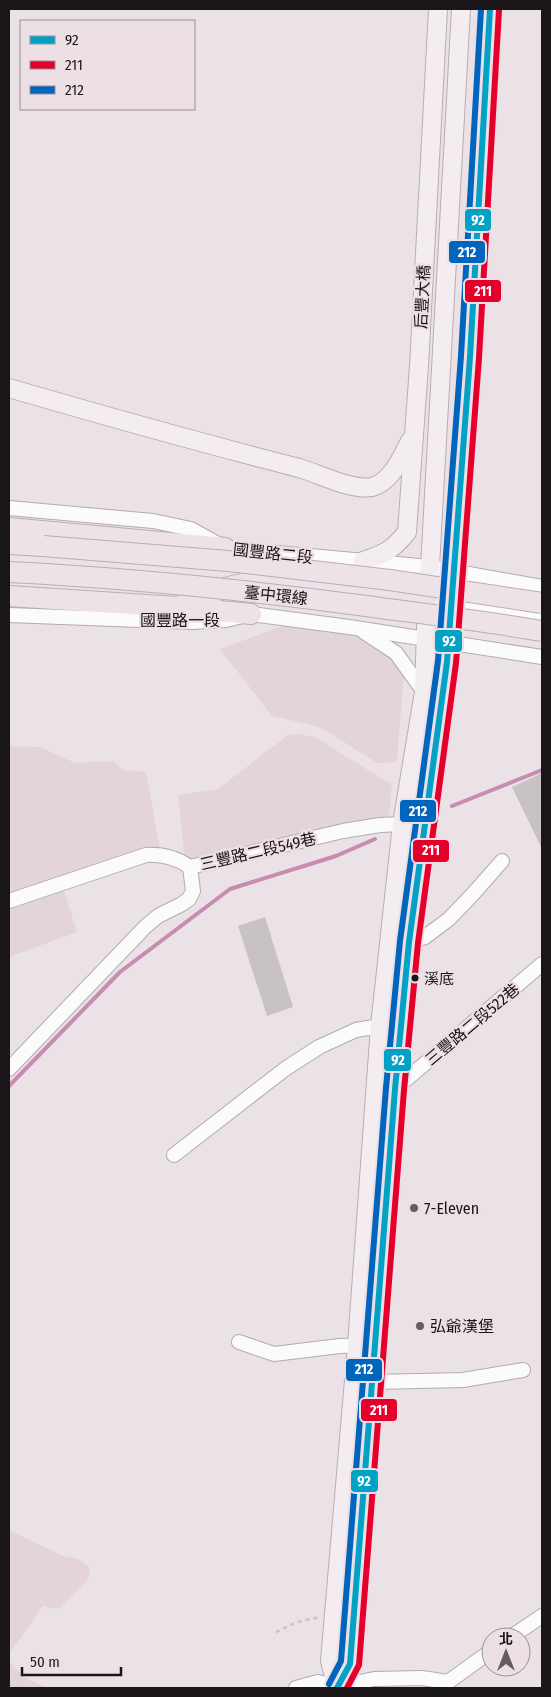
<svg xmlns="http://www.w3.org/2000/svg" width="551" height="1697" font-family="'Fira Sans Condensed','Noto Sans TC',sans-serif">
  <rect width="100%" height="100%" fill="#eae2e6"/>
  <g fill="#e3d4dc">
    <polygon points="317,621 365,627 396,643 402,650 405,661 397,760 389,763 377,763 320,727 272,716 220,649 283,626"/>
    <polygon points="298,734 315,737 392,785 389,814 384,819 193,862 185,860 178,795 218,789 288,735"/>
    <polygon points="9,746 40,747 75,763 114,761 122,770 146,772 160,849 60,878 77,932 9,957"/>
    <polygon points="9,1530 63,1556 78,1559 88,1566 90,1571 88,1580 59,1609 43,1606 9,1654"/>
    <polygon points="9,1660 22,1676 47,1688 9,1688"/>
  </g>
  <g fill="none" stroke-linecap="round" stroke-linejoin="round">
    <g stroke="#c88bb1" stroke-width="4">
      <polyline points="452,806 542,770"/>
      <polyline points="9,1086 120,972 230,889 336,856 375,839"/>
    </g>
  </g>
  <g fill="#c8c2c5">
    <polygon points="542,773 542,849 512,787"/>
    <polygon points="265,917 293,1007 267,1016 238,926"/>
  </g>
  <g fill="none" stroke-linecap="round" stroke-linejoin="round">
    <g stroke="#b1acae" stroke-width="16">
      <g id="minor">
        <polyline points="9,508 153,521 191,529 225,548 430,567 542,587"/>
        <polyline points="427,599 542,616"/>
        <polyline points="9,615 192,622 226,620 251,614 349,627 542,657"/>
        <polyline points="364,632 396,653 424,692"/>
        <path d="M9 901 146 855C162 854 177 858 190 867L343 831 380 825 402 824 426 827"/>
        <polyline points="409,942 425,937 449,919 473,894 502,861"/>
        <polyline points="9,1069 145,927 158,916 182,904 189,899 193,891 190,867"/>
        <polyline points="374,1092 395,1089 542,964"/>
        <polyline points="174,1155 285,1069 319,1047 356,1030 380,1026"/>
        <polyline points="239,1342 274,1354 340,1346 367,1345"/>
        <polyline points="373,1382 463,1380 523,1370"/>
        <polyline points="511,1637 542,1616"/>
        <polyline points="296,1688 318,1682 337,1687 374,1679 422,1678 448,1682 491,1651"/>
      </g>
    </g>
    <g stroke="#bbacb4" stroke-width="20">
      <g id="major">
        <path d="M9 388C105 416 202 443 299 468 320 474 352 491 372 487 391 482 402 457 410 441"/>
        <path d="M363 561C384 554 393 550 407 532L419 366 438 9"/>
        <polyline points="337,1687 350,1664 395,1089 409,942 447,662 470,357 490,9"/>
        <polyline points="337,1688 330,1661 357,1345 380,1026 402,824 424,692 427,599 430,567 461,9"/>
      </g>
    </g>
    <g stroke="#bbacb4" stroke-width="22">
      <g id="highway">
        <polyline points="9,528 225,548"/>
        <polyline points="9,544 43,546"/>
        <polyline points="9,596 178,607 251,614"/>
        <path d="M178 607C210 594 237 580 272 580L427 599"/>
      </g>
    </g>
    <polyline stroke="#c7c5c6" stroke-width="2.5" stroke-dasharray="4 4" stroke-linecap="butt" points="276,1632 297,1622 320,1617"/>
    <use href="#minor" stroke="#fcfbfb" stroke-width="14"/>
    <use href="#major" stroke="#f3ecf0" stroke-width="18"/>
    <use href="#highway" stroke="#eee2e9" stroke-width="20"/>
    <g stroke="#bbacb4" stroke-width="22" stroke-linecap="butt">
      <g id="highway-bridge">
        <polyline points="43,546 228,561 390,580 542,603"/>
        <path d="M9 572C128 578 247 590 366 606 425 614 484 621 542 631"/>
      </g>
    </g>
    <use href="#highway-bridge" stroke="#eee2e9" stroke-width="20"/>
    <g stroke="#eddfe6" stroke-width="10">
      <polyline id="bus-1" points="337,1688 350,1664 395,1089 409,942 447,662 470,357 490,9"/>
    </g>
    <g stroke="#eddfe6" stroke-width="10">
      <polyline id="bus-2" points="347,1688 359,1665 404,1090 418,943 456,663 479,358 499,10"/>
    </g>
    <g stroke="#eddfe6" stroke-width="10">
      <polyline id="bus-3" points="329,1684 341,1661 386,1088 400,941 438,661 461,356 481,9"/>
    </g>
    <use href="#bus-1" stroke="#01a2c5" stroke-width="6"/>
    <use href="#bus-2" stroke="#e4002b" stroke-width="6"/>
    <use href="#bus-3" stroke="#0065bd" stroke-width="6"/>
  </g>
  <circle fill="#1a1518" stroke="#eddfe6" stroke-width="2" cx="415" cy="978" r="4.5"/>
  <g fill="#635d60" stroke="#eddfe6" stroke-width="2">
    <circle cx="414" cy="1208" r="5"/>
    <circle cx="420" cy="1326" r="5"/>
  </g>
  <g text-anchor="middle" stroke-width="4.5" stroke-linejoin="round" paint-order="stroke">
    <g font-size="15" fill="#1a1518" stroke="#eddfe6" text-anchor="start">
      <text x="424" y="984">溪底</text>
    </g>
    <g font-size="16" fill="#1a1518" stroke="#eddfe6">
      <text transform="translate(422 297) rotate(-87)" y="6">后豐大橋</text>
      <text transform="translate(273 553) rotate(6)" y="6">國豐路二段</text>
      <text transform="translate(276 595) rotate(6)" y="6">臺中環線</text>
      <text x="180" y="626">國豐路一段</text>
      <text transform="translate(258 851) rotate(-13)" y="6">三豐路二段549巷</text>
      <text transform="translate(472 1024) rotate(-40)" y="6">三豐路二段522巷</text>
    </g>
    <g font-size="16" fill="#1a1518" stroke="#eddfe6" text-anchor="start">
      <text x="424" y="1214">7-Eleven</text>
      <text x="430" y="1332">弘爺漢堡</text>
    </g>
  </g>
  <g stroke="#eddfe6" stroke-width="2">
    <rect x="464" y="208" width="28" height="24" rx="5" fill="#01a2c5"/>
    <rect x="448" y="240" width="38" height="24" rx="5" fill="#0065bd"/>
    <rect x="464" y="279" width="38" height="24" rx="5" fill="#e4002b"/>
    <rect x="434" y="629" width="29" height="24" rx="5" fill="#01a2c5"/>
    <rect x="399" y="799" width="38" height="24" rx="5" fill="#0065bd"/>
    <rect x="412" y="839" width="38" height="24" rx="5" fill="#e4002b"/>
    <rect x="383" y="1048" width="29" height="24" rx="5" fill="#01a2c5"/>
    <rect x="345" y="1358" width="38" height="24" rx="5" fill="#0065bd"/>
    <rect x="360" y="1398" width="38" height="24" rx="5" fill="#e4002b"/>
    <rect x="350" y="1469" width="29" height="24" rx="5" fill="#01a2c5"/>
  </g>
  <g font-size="14" text-anchor="middle" font-weight="bold" fill="#fff">
    <text x="478" y="225">92</text>
    <text x="467" y="257">212</text>
    <text x="483" y="296">211</text>
    <text x="449" y="646">92</text>
    <text x="418" y="816">212</text>
    <text x="431" y="855">211</text>
    <text x="398" y="1065">92</text>
    <text x="364" y="1374">212</text>
    <text x="379" y="1415">211</text>
    <text x="364" y="1486">92</text>
  </g>
  <rect width="551" height="1697" fill="none" stroke="#1a1518" stroke-width="20"/>
  <rect x="20" y="20" width="175" height="90" fill="#eddfe6" stroke="#998e94"/>
  <rect x="30" y="36" width="25" height="8" fill="#01a2c5" stroke="#998e94"/>
  <text x="65" y="45" font-size="15" fill="#1a1518">92</text>
  <rect x="30" y="61" width="25" height="8" fill="#e4002b" stroke="#998e94"/>
  <text x="65" y="70" font-size="15" fill="#1a1518">211</text>
  <rect x="30" y="86" width="25" height="8" fill="#0065bd" stroke="#998e94"/>
  <text x="65" y="95" font-size="15" fill="#1a1518">212</text>
  <g transform="translate(506 1652)"><circle r="24" fill="#eddfe6" stroke="#998e94"/>
  <path d="M0-4L9 19L0 12L-9 19Z" fill="#635d60"/>
  <text y="-8" font-size="14" font-weight="bold" text-anchor="middle" fill="#1a1518">北</text>
  </g>
  <path d="M22 1667v8h99v-8" fill="none" stroke="#1a1518" stroke-width="2.5"/>
  <text x="30" y="1667" font-size="15" fill="#1a1518" stroke="#eddfe6" stroke-width="4" paint-order="stroke">50 m</text>
</svg>
